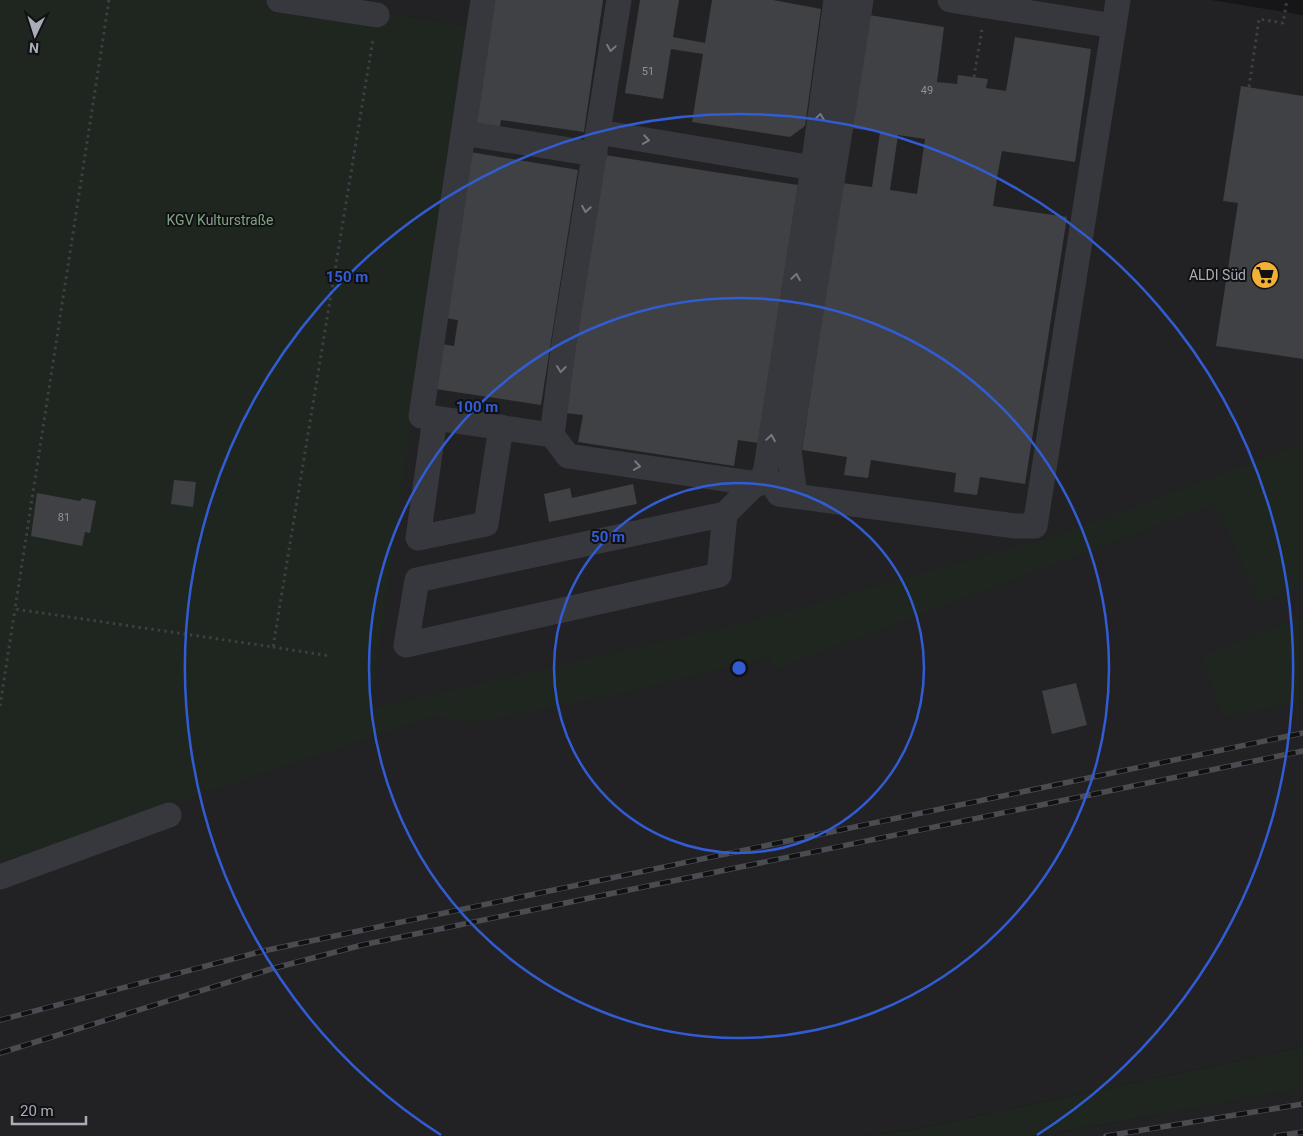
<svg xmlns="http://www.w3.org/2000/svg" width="1303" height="1136" font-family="Roboto,sans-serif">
  <rect width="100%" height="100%" fill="#161618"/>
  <g fill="#222225">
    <polygon points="307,0 1211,0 1303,15 1303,1047 911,1130 862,1136 0,1136 0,795 468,26"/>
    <polygon points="1303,1089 1303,1136 1038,1136 1296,1090"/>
  </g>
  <g fill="#1e261f">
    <polygon points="0,0 306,0 469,26 370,709 755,620 1062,534 1303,443 1303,585 1260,603 1215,504 776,669 769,657 631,691 473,723 434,716 0,862"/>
    <polygon points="1303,617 1303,701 1223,717 1202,656"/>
    <polygon points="1303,1047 1303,1089 1038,1136 862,1136 911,1130"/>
  </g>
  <g fill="#404145" fill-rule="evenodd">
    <polygon points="493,0 603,0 584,132 501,120 499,134 473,130"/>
    <polygon points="640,0 679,0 673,37 705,43 712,0 773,0 821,9 805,126 790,137 692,122 703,54 671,49 663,99 625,93"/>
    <path d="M869 15 944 27 937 82 957 84 958 75 988 79 986 88 1006 91 1015 37 1091 49 1075 162 1002 151 998 172 993 206 1067 217 1025 484 980 477 977 495 954 492 956 473 871 460 868 478 844 475 847 457 802 450 842 183 872 187 880 132 851 128ZM898 135 925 139 917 194 890 190Z"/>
    <polygon points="1241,86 1303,96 1303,359 1216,346 1238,203 1223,201"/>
    <polygon points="470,152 578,170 541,405 429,388 436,343 454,346 458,320 445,318"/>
    <polygon points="605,155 798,185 758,443 738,440 734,466 578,442 583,415 565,413"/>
    <polygon points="174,480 196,482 193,507 171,504"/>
    <polygon points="633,484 637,504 549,522 544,494 570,488 572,498"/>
    <polygon points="37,493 80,501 82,498 96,501 90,533 85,532 82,546 31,536"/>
    <polygon points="1076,683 1087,725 1052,734 1042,691"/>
  </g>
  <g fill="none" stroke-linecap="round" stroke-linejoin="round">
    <g stroke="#3d3f44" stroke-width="3" stroke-dasharray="2.5 4" stroke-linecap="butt">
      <polyline points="109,0 15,609 273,647 373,39"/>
      <polyline points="974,77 982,29"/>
      <polyline points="1249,87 1259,19 1283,23 1287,0"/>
      <polyline points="273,647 330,656"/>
      <polyline points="0,706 15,609"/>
    </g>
    <g stroke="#37383d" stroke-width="25">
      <polyline points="279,0 377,15"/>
      <polyline points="483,0 421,416 552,435"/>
      <polyline points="619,0 563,350 552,435 568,456 758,484"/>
      <polyline points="950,0 1114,26"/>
      <polyline points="598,132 813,168"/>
      <polyline points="463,133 595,154"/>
      <polyline points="435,418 418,538 486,524 501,427"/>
      <polyline points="765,474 779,494 1015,526 1035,526 1118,0"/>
      <polyline points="795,496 789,450 861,0"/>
      <polyline points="725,514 719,575 406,645 417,580 725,514 765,474 813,168 836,0"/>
      <polyline points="0,877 169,815"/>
    </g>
    <g stroke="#4a4c52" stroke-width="5.5">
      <g id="rail">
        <polyline points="0,1020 263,951 1303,733"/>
        <polyline points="0,1053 271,969 362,945 1303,751"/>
        <polyline points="1106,1136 1303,1104"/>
        <polyline points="1276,1136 1303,1132"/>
      </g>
    </g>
    <use href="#rail" stroke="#111113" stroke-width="4" stroke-dasharray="11" stroke-linecap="butt"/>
  </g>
  <defs><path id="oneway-chevron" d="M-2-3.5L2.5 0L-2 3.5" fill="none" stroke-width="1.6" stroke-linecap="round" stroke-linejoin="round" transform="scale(1.25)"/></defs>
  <g stroke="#757881">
    <use href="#oneway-chevron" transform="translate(611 48) rotate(99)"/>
    <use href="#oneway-chevron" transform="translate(820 117) rotate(-82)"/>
    <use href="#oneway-chevron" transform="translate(646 140) rotate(9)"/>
    <use href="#oneway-chevron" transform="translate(586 209) rotate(99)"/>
    <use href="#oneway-chevron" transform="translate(796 277) rotate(-81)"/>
    <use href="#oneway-chevron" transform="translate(561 369) rotate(97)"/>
    <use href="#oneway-chevron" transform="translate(771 438) rotate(-81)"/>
    <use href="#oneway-chevron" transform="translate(637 466) rotate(8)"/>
  </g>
  <g fill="none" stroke="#325cd3" stroke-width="2.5">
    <circle cx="739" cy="668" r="185"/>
    <circle cx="739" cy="668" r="370"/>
    <path d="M441 1135A554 554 0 1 1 1037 1135"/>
  </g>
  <defs>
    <g id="supermarket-disc" transform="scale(1.4375)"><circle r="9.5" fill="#f2b134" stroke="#111113"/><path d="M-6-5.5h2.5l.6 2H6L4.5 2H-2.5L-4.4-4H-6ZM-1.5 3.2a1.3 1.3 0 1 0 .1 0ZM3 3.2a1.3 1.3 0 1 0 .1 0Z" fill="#111"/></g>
  </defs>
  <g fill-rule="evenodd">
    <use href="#supermarket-disc" x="1265" y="275"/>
  </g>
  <g text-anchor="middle" stroke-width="4" stroke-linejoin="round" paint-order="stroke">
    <g font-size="11" fill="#8e929b">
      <text x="648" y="75">51</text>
      <text x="927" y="94">49</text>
      <text x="64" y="521">81</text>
    </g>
    <g font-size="14" fill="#7fa381" stroke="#111113">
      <text x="220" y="225">KGV Kulturstraße</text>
    </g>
    <g font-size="14" fill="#a8adb8" stroke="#111113" text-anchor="end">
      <text x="1246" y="280">ALDI Süd</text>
    </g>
  </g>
  <circle cx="739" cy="668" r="8" fill="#325cd3" stroke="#111113" stroke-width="2.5"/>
  <g font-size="15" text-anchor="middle" font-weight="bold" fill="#325cd3" stroke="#111113" stroke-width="4" stroke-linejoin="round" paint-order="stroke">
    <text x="347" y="282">150 m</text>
    <text x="477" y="412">100 m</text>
    <text x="608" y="542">50 m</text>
  </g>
  <g transform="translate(35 35) rotate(184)" stroke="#111113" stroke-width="4" paint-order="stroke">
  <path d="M0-4L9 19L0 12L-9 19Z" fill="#a8adb8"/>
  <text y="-8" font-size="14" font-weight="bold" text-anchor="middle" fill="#a8adb8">N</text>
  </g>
  <path d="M12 1116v8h74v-8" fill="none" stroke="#a8adb8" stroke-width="2.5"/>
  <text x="20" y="1116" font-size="15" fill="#a8adb8" stroke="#111113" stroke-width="4" paint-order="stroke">20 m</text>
</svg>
